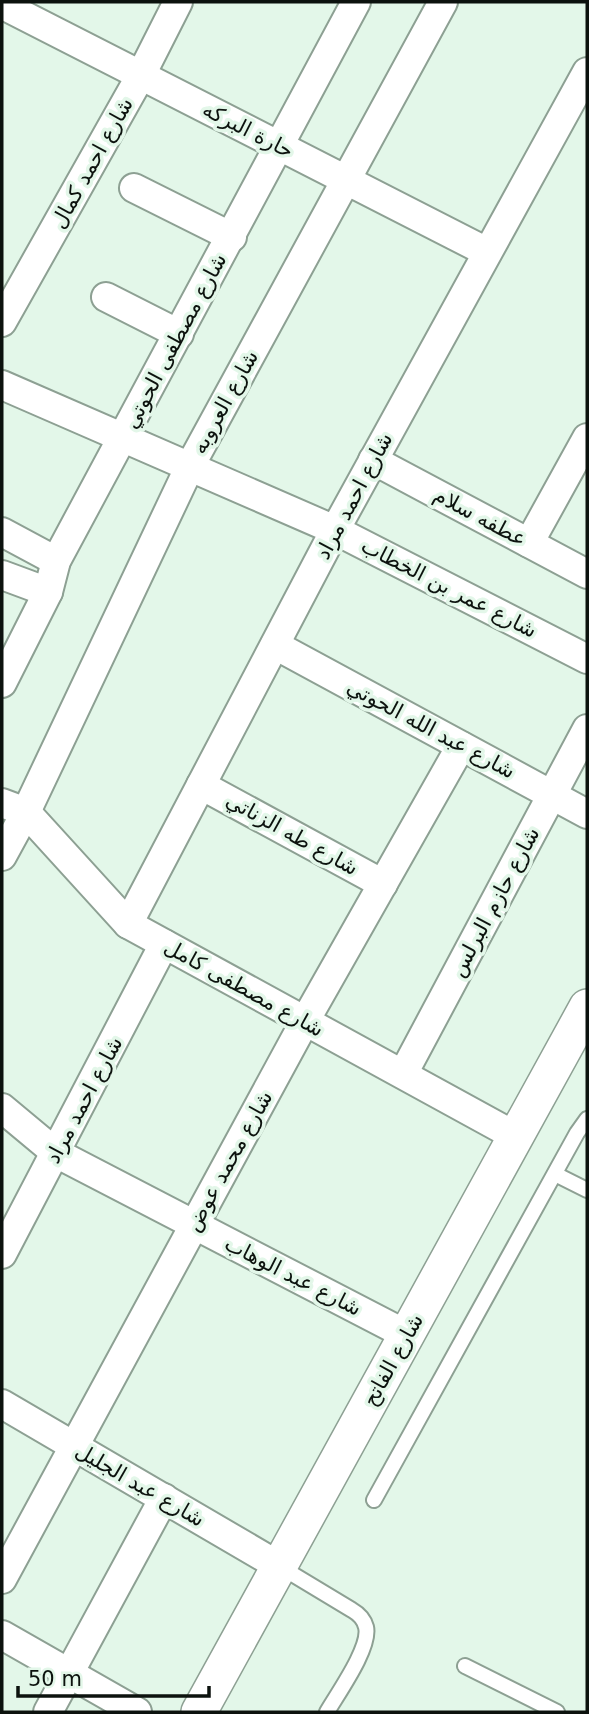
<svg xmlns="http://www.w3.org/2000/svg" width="589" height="1714" font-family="'DejaVu Sans','Noto Naskh Arabic',sans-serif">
  <rect width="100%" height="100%" fill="#e3f7e9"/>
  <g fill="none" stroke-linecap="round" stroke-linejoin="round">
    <g stroke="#8da093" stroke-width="18">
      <g id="service">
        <polyline points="555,1174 587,1190"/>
        <polyline points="374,1500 577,1133 587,1119"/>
        <path d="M279 1566 352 1610C359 1614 364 1619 366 1627 371 1647 338 1693 327 1712"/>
        <polyline points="465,1666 557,1712"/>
      </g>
    </g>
    <g stroke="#8da093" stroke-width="32">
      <g id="minor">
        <polyline points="9,8 487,252"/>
        <polyline points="134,188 232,237"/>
        <polyline points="106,297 179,334"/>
        <polyline points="2,322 141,75 178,2"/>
        <polyline points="2,385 335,530 587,659"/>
        <polyline points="373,460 587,574"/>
        <polyline points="2,532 56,561"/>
        <polyline points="529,543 587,438"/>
        <polyline points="2,575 48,592"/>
        <polyline points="275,645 587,814"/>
        <polyline points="2,683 48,592 56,561 356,2"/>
        <polyline points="201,785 383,884"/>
        <polyline points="2,803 26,812 128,924 517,1137"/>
        <polyline points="2,856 26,812 190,466 443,2"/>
        <polyline points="128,924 335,530 587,72"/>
        <polyline points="403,1074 587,729"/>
        <polyline points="2,1108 56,1153 407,1335"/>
        <polyline points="2,1254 164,944"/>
        <polyline points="2,1404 279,1566"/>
        <polyline points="2,1579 305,1021 461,746"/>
        <polyline points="2,1635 137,1712"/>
        <polyline points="48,1712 164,1498"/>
      </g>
    </g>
    <g stroke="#8da093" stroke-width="38">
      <polyline id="tertiary" points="199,1712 587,1007"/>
    </g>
    <use href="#service" stroke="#fff" stroke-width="14"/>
    <use href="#minor" stroke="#fff" stroke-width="28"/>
    <use href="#tertiary" stroke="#fff" stroke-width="35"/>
  </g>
  <g text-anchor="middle" stroke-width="7" stroke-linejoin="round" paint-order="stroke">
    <g font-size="21" fill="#0c120e" stroke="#e3f7e9">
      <text transform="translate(248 130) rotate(27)" y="7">حارة البركه</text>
      <text transform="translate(92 163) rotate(-61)" y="7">شارع احمد كمال</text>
      <text transform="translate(175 341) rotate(-62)" y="7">شارع مصطفى الحوتي</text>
      <text transform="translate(225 402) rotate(-61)" y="7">شارع العروبه</text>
      <text transform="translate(354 496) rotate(-62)" y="7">شارع احمد مراد</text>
      <text transform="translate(480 517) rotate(28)" y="7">عطفه سلام</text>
      <text transform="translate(449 588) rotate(27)" y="7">شارع عمر بن الخطاب</text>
      <text transform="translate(431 729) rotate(28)" y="7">شارع عبد الله الحوتي</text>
      <text transform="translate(292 834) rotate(29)" y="7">شارع طه الزناتي</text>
      <text transform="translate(495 902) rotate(-62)" y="7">شارع حازم البرلس</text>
      <text transform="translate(244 988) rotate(29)" y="7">شارع مصطفى كامل</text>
      <text transform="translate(84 1100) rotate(-62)" y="7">شارع احمد مراد</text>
      <text transform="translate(229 1161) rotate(-61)" y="7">شارع محمد عوض</text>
      <text transform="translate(293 1276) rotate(27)" y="7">شارع عبد الوهاب</text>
      <text transform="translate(393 1360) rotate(-61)" y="7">شارع الفاتح</text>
      <text transform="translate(140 1485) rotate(30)" y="7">شارع عبد الجليل</text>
    </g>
  </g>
  <rect width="589" height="1714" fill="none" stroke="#0c120e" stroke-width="7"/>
  <path d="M18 1686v10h191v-10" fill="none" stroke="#0c120e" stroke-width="3.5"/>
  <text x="28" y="1686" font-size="21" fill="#0c120e" stroke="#e3f7e9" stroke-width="5" paint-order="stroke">50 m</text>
</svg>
